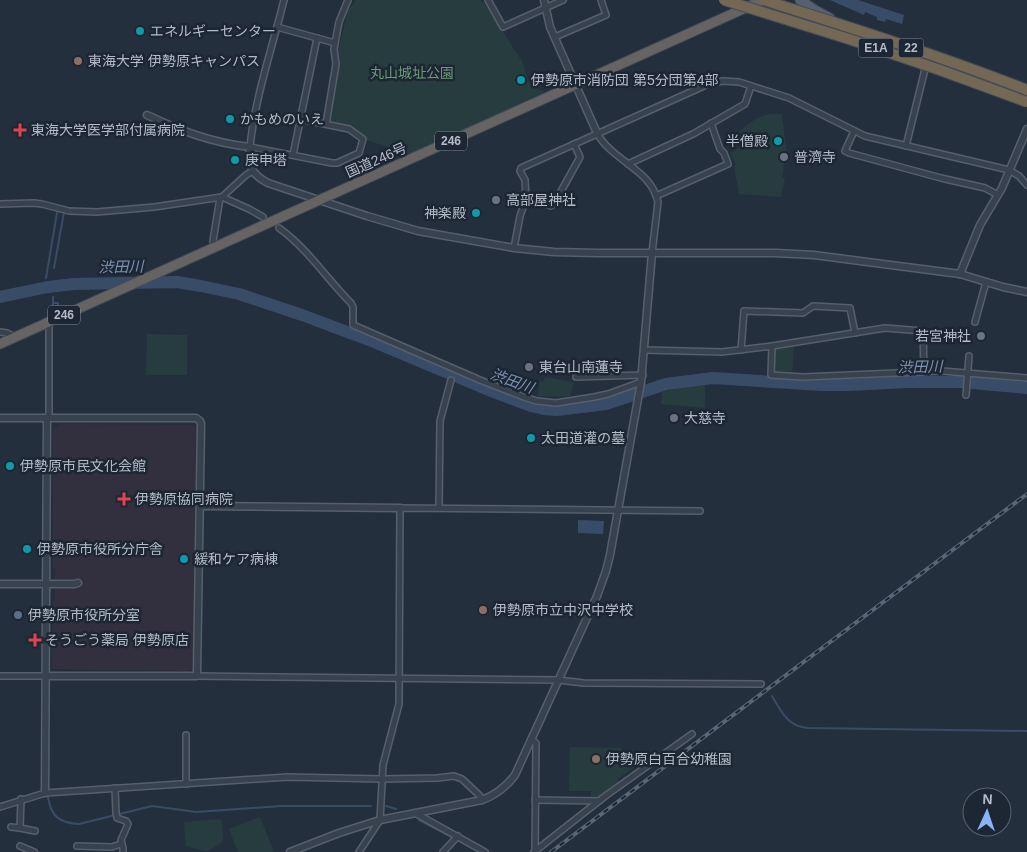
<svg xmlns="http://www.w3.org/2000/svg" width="1027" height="852" font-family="Arial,'Noto Sans JP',sans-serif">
  <rect width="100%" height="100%" fill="#242f3e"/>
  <polygon fill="#32303f" points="59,424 192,425 196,429 193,668 188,671 52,669 53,601 55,600 55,568 53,568 53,429"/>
  <g fill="#263c3f">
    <polygon points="356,0 480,0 484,3 522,61 530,85 545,92 415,152 400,155 396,150 367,140 366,136 350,126 332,122 330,120 339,63 338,51 348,11"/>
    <path d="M769 114H782V120L783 122 786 150 782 177 785 178 781 197 739 194 734 166 736 165 730 153 743 145 738 133C747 124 756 117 769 114Z"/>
    <polygon points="147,334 187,335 187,375 146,375"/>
    <polygon points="794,346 792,374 776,373 773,371 774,349"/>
    <polygon points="508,377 535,382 532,394 523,392 506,385"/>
    <polygon points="545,377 574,382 570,396 559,397 538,396 539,381 543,382"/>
    <polygon points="705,385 705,408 661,404 662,392 680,388"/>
    <path d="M570 747 621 748C625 751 629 752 634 750L642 761 618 779V785L600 798H591V791H569Z"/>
    <polygon points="260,817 274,852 238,852 229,829"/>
    <polygon points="220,819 222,821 223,842 208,851 204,851 186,846 184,822"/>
  </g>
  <g fill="#394c67">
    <polygon points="830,0 858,0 904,15 902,24 886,19 885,22 877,20 877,17 865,12 864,15"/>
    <polygon points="578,520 604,521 603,534 578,533"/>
  </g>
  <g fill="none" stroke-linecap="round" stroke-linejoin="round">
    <g stroke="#394c67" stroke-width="2">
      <polyline points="54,268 64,212"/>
      <polyline points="46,278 57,213"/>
      <polyline points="46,283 48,287"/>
      <polyline points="53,303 58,303 58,310"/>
      <polyline points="53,312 53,297"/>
      <path d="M772 696C778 706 784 719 796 725 799 727 804 727 808 728L1027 731"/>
      <path d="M48 797C51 817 60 823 79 824L152 806 196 812 281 806H371"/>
      <polyline points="386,806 396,809"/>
      <polyline points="419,820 452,837"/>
      <polyline points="460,841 469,846"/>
    </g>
    <polyline stroke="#394c67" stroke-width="12" points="0,297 48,287 74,284 177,282 201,286 239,294 302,315 374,342 496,393 531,406 544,409 557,410 606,404 666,384 713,378 822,385 849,385 907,382 962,382 1027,388"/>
    <g stroke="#565f6c" stroke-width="8">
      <g id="minor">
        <path d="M284 0C272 49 255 97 250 147L332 163H337L359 153 363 139 349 129 300 119"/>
        <polyline points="488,0 503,27 563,0"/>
        <polyline points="277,27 335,43"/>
        <polyline points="555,37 606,15 601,0"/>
        <polyline points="326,124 336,64 334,50 335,43 339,22 348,0"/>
        <polyline points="854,131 845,151 849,153 941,178 985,188 998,195"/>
        <path d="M597 133C612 161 651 169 658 202L652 253"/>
        <polyline points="906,146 926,65"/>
        <polyline points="293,155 317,38"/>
        <polyline points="628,164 693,134 745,104 751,86"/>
        <polyline points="656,196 728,164 724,153 720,149 711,123"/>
        <polyline points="222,197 249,209 263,217"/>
        <polyline points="526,199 551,206 554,204 580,157 574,144"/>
        <polyline points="0,204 34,203 42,204 69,211 97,212 154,207 222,197 246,175 253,171"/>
        <path d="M279 228C308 249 326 278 351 303L353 307V325L480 380 524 397 537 401 556 403 594 397 608 394 641 382"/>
        <polyline points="214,248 213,241 220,198"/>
        <polyline points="514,248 520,216 526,199 525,180 520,171 521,168 704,86 710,83 723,81 739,82 789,98 865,136 1009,170 1019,176 1027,185"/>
        <polyline points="975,322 986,282"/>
        <polyline points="0,332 7,333 15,337"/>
        <polyline points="772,346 771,375 803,377 942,371 1027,378"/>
        <polyline points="645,350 722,352 772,346 885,328 923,331 924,372"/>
        <polyline points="741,350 744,311 803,313 813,306 850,308 855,333"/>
        <polyline points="576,377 643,375"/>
        <polyline points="966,395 969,356"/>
        <polyline points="47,418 49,414 49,322"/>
        <polyline points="439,508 440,421 451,380"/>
        <polyline points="0,676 45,676"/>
        <polyline points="196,676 558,680 584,683 761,684"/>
        <polyline points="186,735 186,784"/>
        <polyline points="531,739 536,743 535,852"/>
        <polyline points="115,788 116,813 117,818 126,821 128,824 121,840 123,848 123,852"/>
        <polyline points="21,799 20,828 35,831"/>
        <polyline points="535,800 599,801"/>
        <polyline points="0,807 45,793 287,777 382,779 437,778 454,776 462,779 479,795 482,800"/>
        <polyline points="415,813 485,852"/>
        <polyline points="11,827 20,828"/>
        <polyline points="20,846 34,852"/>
        <polyline points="77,846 112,847 121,844"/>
        <polyline points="359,852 380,820 383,765 399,704 400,508 700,511"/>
        <polyline points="443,852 458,836"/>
        <polyline points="534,852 604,797 692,734"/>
      </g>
    </g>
    <g stroke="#565f6c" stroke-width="9">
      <g id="tertiary">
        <polyline points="544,0 550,27 597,133"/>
        <path d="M147 115C181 131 213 143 250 147 249 165 250 174 268 183L367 216 418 231 514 248 554 252 598 253H775L814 255 960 274 1003 287 1027 292"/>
        <polyline points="960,274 980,225 1002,188 1027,129"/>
        <polyline points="0,418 196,418 200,421 201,424 197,673 196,676 45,676"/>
        <polyline points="200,506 400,508"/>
        <polyline points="0,584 74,584 78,583"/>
        <polyline points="45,793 47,418"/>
        <path d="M290 852 339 833 380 820 482 800C496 795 506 787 515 775L597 596 606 571 610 555 641 382 652 253"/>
      </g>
    </g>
    <g stroke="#414a57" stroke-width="11">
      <g id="primary">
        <polyline points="800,0 815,10 830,18"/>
        <polyline points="815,20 847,35"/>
        <polyline points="980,80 1027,95"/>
      </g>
    </g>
    <g stroke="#434c59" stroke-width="11">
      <polyline id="trunk" points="0,344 763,0"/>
    </g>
    <use href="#minor" stroke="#38414e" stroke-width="5"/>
    <use href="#tertiary" stroke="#38414e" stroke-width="6"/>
    <use href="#primary" stroke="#56606e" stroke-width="9"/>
    <use href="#trunk" stroke="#656462" stroke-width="9"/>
    <g stroke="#5a6575" stroke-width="4">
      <polyline id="rail" points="551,852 1027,494"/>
    </g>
    <use href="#rail" stroke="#1d2633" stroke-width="2" stroke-dasharray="5.5" stroke-linecap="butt"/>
    <g stroke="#434c59" stroke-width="12" stroke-linecap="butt">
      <g id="motorway-bridge">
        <polyline points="724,0 852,40 940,70 1027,102"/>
        <path d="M764 0C852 28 941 56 1027 90"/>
      </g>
    </g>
    <use href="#motorway-bridge" stroke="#746855" stroke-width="10"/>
  </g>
  <g fill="#0f9aa8" stroke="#1d2633" stroke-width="2">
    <circle cx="140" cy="31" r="5"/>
    <circle cx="521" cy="80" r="5"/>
    <circle cx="230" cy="119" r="5"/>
    <circle cx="778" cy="141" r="5"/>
    <circle cx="235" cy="160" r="5"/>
    <circle cx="476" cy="213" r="5"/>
    <circle cx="531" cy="438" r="5"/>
    <circle cx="10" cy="466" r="5"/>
    <circle cx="27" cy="549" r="5"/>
    <circle cx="184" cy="559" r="5"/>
  </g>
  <g fill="#8d6e63" stroke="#1d2633" stroke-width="2">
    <circle cx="78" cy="61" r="5"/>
    <circle cx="483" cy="610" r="5"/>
    <circle cx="596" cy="759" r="5"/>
  </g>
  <g fill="#e0444e" stroke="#1d2633" stroke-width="2">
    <path d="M17.5 122.5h5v5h5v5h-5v5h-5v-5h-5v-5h5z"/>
    <path d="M121.5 491.5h5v5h5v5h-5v5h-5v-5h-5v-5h5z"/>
    <path d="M32.5 632.5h5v5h5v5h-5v5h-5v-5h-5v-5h5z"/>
  </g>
  <g fill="#6b7280" stroke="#1d2633" stroke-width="2">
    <circle cx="784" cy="157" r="5"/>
    <circle cx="496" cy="200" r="5"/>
    <circle cx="981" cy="336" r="5"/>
    <circle cx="529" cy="367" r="5"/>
    <circle cx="674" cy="418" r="5"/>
  </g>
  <circle fill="#5c6f8a" stroke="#1d2633" stroke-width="2" cx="18" cy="615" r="5"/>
  <g text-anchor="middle" stroke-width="5" stroke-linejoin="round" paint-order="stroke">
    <g fill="#1d2633" stroke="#878f9c" stroke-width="1">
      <rect x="858.5" y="38.5" width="35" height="19" rx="4"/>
      <rect x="898.5" y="38.5" width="25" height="19" rx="4"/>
      <rect x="435" y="131.5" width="32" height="19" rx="4"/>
      <rect x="48" y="305.5" width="32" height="19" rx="4"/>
    </g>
    <g font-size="12" font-weight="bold" fill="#b4bcc9">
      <text x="876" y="52">E1A</text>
      <text x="911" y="52">22</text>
      <text x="451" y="145">246</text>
      <text x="64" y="319">246</text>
    </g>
    <g font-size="14" fill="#b4bcc9" stroke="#1d2633" text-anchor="start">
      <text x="150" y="36">エネルギーセンター</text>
      <text x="88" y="66">東海大学 伊勢原キャンパス</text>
      <text x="531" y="85">伊勢原市消防団 第5分団第4部</text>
      <text x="240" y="124">かもめのいえ</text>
      <text x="31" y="135">東海大学医学部付属病院</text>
      <text x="768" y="146" text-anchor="end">半僧殿</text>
      <text x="794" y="162">普濟寺</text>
      <text x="245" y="165">庚申塔</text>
      <text x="506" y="205">高部屋神社</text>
      <text x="466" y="218" text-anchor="end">神楽殿</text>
      <text x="971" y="341" text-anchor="end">若宮神社</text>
      <text x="539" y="372">東台山南蓮寺</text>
      <text x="684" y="423">大慈寺</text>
      <text x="541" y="443">太田道灌の墓</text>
      <text x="20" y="471">伊勢原市民文化会館</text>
      <text x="135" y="504">伊勢原協同病院</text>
      <text x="37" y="554">伊勢原市役所分庁舎</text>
      <text x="194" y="564">緩和ケア病棟</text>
      <text x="493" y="615">伊勢原市立中沢中学校</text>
      <text x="28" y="620">伊勢原市役所分室</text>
      <text x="45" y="645">そうごう薬局 伊勢原店</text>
      <text x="606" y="764">伊勢原白百合幼稚園</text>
    </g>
    <g font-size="14" fill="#6b9a76" stroke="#1d2633">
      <text x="412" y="78">丸山城址公園</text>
    </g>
    <g font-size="14" fill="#b4bcc9" stroke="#1d2633">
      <text transform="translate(376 160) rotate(-24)" y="5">国道246号</text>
    </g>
    <g font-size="15" font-style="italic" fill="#7c92b1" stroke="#1d2633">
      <text transform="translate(121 267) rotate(-1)" y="5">渋田川</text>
      <text transform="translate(920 367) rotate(-1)" y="5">渋田川</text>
      <text transform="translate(512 381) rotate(20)" y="5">渋田川</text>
    </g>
  </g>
  <g transform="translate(987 812) rotate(3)"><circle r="24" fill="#1d2633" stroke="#59626f"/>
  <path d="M0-4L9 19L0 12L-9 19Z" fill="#8ab4f8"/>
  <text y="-8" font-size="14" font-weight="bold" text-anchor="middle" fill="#b4bcc9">N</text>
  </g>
</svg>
